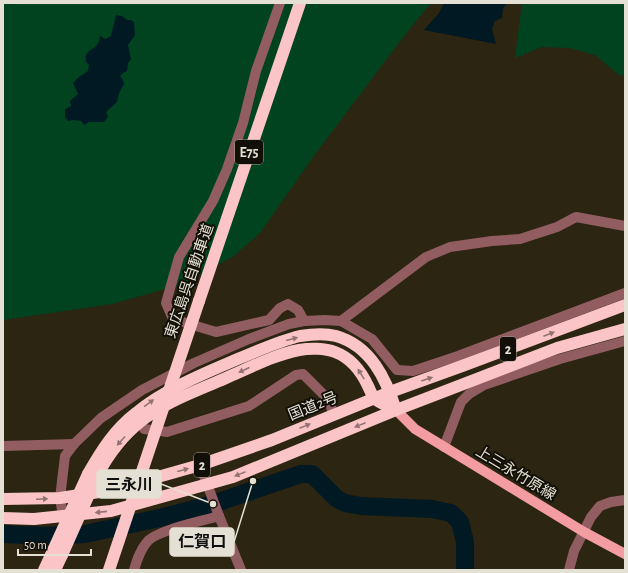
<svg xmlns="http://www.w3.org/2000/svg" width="628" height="573" font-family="'Alegreya Sans','Noto Sans JP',sans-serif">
  <rect width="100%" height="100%" fill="#2b2512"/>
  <g fill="#01431f">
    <polygon points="3,3 431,3 404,36 313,157 260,233 234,256 183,284 112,304 3,320"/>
    <polygon points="522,3 625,3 625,74 620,76 595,55 570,48 542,47 515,58"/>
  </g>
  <g fill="#001923">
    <polygon points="444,3 506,3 503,9 502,18 495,21 492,29 496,44 424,30 439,13"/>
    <path d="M116 15 122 16 127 20H131L134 22 135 35 128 45 131 59 128 63 127 71 123 73 120 76 123 80 124 84 119 93 117 102 106 112 108 117 104 122H89L84 125 81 121 73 120 68 121 65 117V109L71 106 70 101 78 94 73 83 79 77 88 71 89 65 86 62C84 49 93 52 98 43 99 43 100 37 100 36L105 39 111 36Z"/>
  </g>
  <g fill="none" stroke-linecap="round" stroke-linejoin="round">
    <polyline stroke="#001923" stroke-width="18" points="3,534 48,536 85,534 164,517 213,504 301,474 312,474 337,499 345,503 361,506 432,509 451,513 460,522 465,542 465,570"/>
    <g stroke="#925d61" stroke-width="10">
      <polyline points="280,3 256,71 243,123 227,169 213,201 179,257 166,303 173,319 216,332 269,320 280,308 288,304 298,310 304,321"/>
      <polyline points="341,321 426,257 450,247 492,241 520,239 557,227 576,217 625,226"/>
      <polyline points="144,429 167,432 249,406 296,375 303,374 328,399 334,415"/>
      <polyline points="3,446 74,444"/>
      <polyline points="444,447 461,402 469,394 484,385 560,359 625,341"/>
      <polyline points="200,465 219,516 241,570"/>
      <polyline points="63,516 60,498 65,456 74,444 101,418 142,390 194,363 249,339 289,324 304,321 325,320 341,321 372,339 397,370 413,371 458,356 625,293"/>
      <path d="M134 570C137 560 140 550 147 542 156 530 203 521 219 516"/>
      <polyline points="569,570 574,551 591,517 600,506 611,502 625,500"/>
    </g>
    <polyline stroke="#f39ca1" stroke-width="10" points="396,410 415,429 584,532 625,554"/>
    <g stroke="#fbc5c7" stroke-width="12">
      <polyline points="199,301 300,3"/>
      <path d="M88 474C101 451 114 430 136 413 165 389 205 373 240 358 260 350 279 341 300 336 312 334 325 333 336 336 371 346 386 379 396 410"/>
      <path d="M98 474C109 454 122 436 140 422 164 402 197 391 226 378 249 368 274 355 299 350 310 348 325 348 335 352 351 358 361 371 368 386 370 390 372 396 375 399 381 404 390 407 396 410"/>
      <polyline points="3,499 60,498 112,490 200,465 272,440 390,392 462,366 625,305"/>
      <polyline points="3,518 34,519 111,511 233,477 396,410 557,348 625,329"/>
      <polyline points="44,570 51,555"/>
      <polyline points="55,570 62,555"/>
    </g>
    <g stroke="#fbc5c7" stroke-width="12">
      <polyline points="51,555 88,474"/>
      <polyline points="62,555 98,474"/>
      <polyline points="109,570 199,301"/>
    </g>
  </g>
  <defs><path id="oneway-solid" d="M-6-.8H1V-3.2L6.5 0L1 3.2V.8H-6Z"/></defs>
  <g fill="#927371">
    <use href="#oneway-solid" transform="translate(549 334) rotate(-21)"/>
    <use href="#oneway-solid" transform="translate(292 339) rotate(-15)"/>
    <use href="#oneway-solid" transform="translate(244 370) rotate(156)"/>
    <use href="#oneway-solid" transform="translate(361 374) rotate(-122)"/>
    <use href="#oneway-solid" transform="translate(427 379) rotate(-19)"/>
    <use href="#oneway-solid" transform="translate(149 403) rotate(-36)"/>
    <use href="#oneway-solid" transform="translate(360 425) rotate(158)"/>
    <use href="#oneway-solid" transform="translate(305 426) rotate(-22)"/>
    <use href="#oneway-solid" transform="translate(121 441) rotate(132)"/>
    <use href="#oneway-solid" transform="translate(183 470) rotate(-15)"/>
    <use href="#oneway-solid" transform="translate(240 474) rotate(158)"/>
    <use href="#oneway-solid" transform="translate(42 499) rotate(-2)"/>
    <use href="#oneway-solid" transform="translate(101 512) rotate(174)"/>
  </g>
  <g text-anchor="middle" stroke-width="4" stroke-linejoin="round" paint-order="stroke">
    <g fill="#110f07" stroke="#a5a196" stroke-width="1">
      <rect x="235" y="140" width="28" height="24" rx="3"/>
      <rect x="500" y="337" width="16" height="24" rx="3"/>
      <rect x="194" y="453" width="16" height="24" rx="3"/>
    </g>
    <g font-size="14" font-weight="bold" fill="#e4e0d4">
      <text x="249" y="157">E75</text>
      <text x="508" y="354">2</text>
      <text x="202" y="470">2</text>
    </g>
    <g font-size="15" fill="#e4e0d4" stroke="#110f07">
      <text transform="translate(189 281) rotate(-71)" y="5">東広島呉自動車道</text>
      <text transform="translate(313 406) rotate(-22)" y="5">国道2号</text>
      <text transform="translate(516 473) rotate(31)" y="5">上三永竹原線</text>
    </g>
  </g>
  <path fill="none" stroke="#e4e0d4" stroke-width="1.5" d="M213 504L161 484M253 481L234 542"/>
  <g fill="#e4e0d4" stroke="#110f07" stroke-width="1.5">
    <circle cx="213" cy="504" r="4"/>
    <circle cx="253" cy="481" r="4"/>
  </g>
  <g fill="#e4e0d4" stroke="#e4e0d4" stroke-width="1.5">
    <rect x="97" y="470" width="64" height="28" rx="4"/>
    <rect x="170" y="528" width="64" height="28" rx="4"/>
  </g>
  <g font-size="16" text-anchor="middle" font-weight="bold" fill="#111">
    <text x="129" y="490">三永川</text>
    <text x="202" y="547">仁賀口</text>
  </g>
  <rect width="628" height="573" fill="none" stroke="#e4e0d4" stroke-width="8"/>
  <path d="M18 549v6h73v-6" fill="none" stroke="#e4e0d4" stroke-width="2"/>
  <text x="24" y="549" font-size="12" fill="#e4e0d4" stroke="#110f07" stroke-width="3" paint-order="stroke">50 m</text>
</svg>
